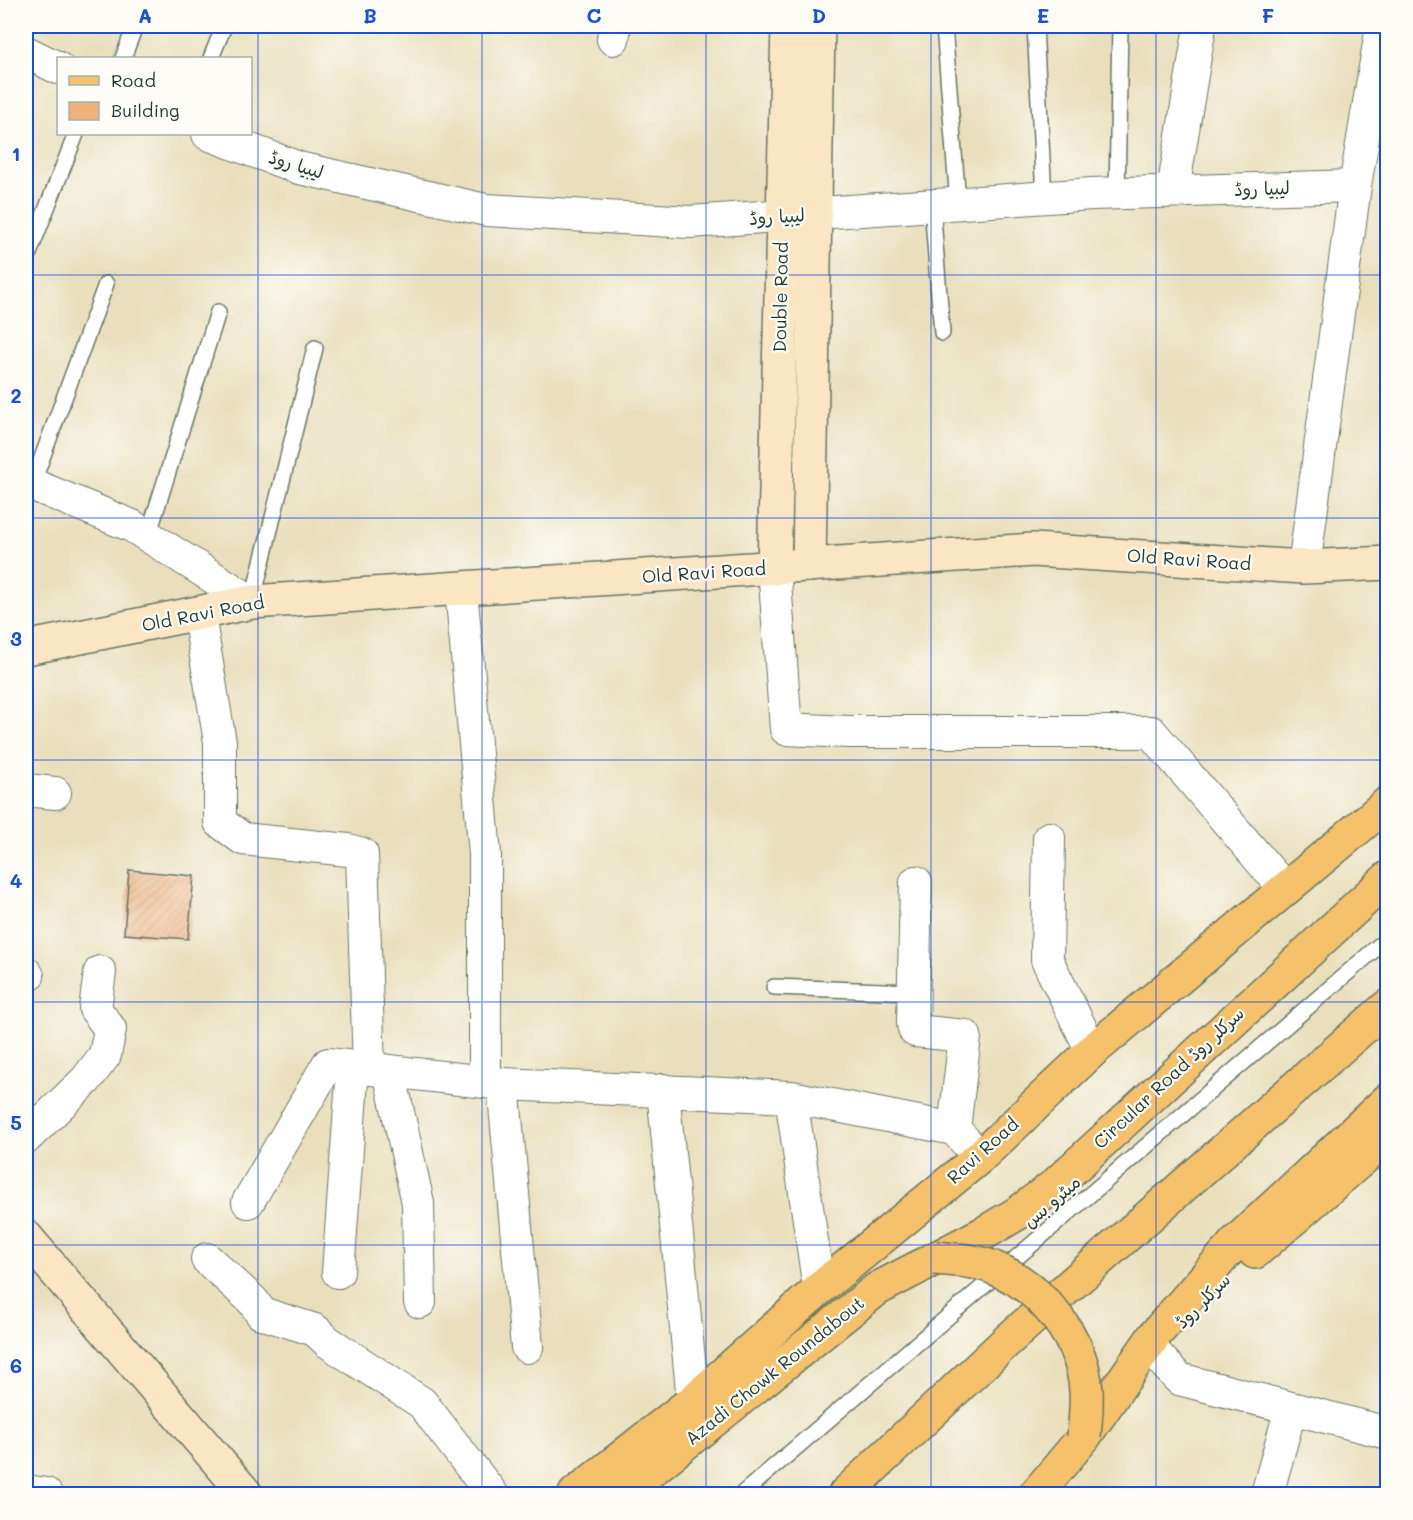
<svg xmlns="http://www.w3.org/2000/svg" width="1413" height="1520" font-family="Mali,'Playpen Sans Arabic',sans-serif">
  <defs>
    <pattern id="building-hatch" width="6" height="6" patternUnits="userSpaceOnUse" patternTransform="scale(1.5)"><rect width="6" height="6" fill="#edb17d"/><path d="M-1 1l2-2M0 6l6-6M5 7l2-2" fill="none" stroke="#bf9167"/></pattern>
  </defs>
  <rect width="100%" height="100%" fill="#fdfcf7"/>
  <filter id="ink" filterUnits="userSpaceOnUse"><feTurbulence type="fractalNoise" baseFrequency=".0167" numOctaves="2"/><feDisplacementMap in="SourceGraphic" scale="12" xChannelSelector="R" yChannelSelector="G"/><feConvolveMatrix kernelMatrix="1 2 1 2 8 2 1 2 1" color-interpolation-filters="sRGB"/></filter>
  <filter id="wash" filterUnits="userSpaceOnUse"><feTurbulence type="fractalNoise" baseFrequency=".008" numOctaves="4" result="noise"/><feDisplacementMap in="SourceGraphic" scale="24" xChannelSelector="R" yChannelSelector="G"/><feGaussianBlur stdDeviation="1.35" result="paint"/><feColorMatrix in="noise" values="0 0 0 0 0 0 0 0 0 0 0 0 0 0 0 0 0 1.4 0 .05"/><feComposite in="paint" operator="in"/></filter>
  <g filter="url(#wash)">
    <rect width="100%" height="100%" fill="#e9dfbc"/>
    <g id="blocks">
      <polygon fill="url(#building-hatch)" points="129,870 194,876 188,939 124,934"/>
    </g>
  </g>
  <g filter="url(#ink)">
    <use href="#blocks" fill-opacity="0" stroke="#667664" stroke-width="1.5"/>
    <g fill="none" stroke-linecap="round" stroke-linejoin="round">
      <g stroke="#667664" stroke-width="18">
        <g id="lane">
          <polyline points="944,26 958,203"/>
          <polyline points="1035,26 1044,197"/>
          <polyline points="123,58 135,26"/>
          <polyline points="211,58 224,26"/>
          <polyline points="1117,193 1120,26"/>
          <polyline points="932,205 942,333"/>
          <polyline points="26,261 76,134"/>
          <polyline points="32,485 106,284"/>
          <polyline points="148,536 218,312"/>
          <polyline points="252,602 315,348"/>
          <polyline points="774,987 912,992"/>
          <polyline points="742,1494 1388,938"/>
        </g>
      </g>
      <g stroke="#667664" stroke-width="34">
        <g id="street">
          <polyline points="613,39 615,26"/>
          <polyline points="26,52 58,68"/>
          <polyline points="208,134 299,168 486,210 690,222 1092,194 1355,186"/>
          <polyline points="1173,191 1200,26"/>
          <polyline points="26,482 132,526 252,602"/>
          <polyline points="1304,567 1355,186 1382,26"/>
          <polyline points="774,568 786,729 849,732 1151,732 1284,888"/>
          <polyline points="461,589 485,854 485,1082"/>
          <polyline points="199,615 220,742 220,822 243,839 348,850 362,854 369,1069"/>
          <polyline points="26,790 55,793"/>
          <polyline points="1049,838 1047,960 1092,1051"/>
          <polyline points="916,882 913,1024 915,1031 965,1036 954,1129 968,1144"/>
          <polyline points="26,973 28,976"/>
          <polyline points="389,1071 418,1203 420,1302"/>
          <polyline points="503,1084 527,1347"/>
          <polyline points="663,1090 693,1401"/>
          <polyline points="791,1097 819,1289"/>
          <polyline points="26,1138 86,1080 105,1055 110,1029 95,1009 100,972"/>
          <polyline points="248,1202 328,1064 503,1084 791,1097 954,1129"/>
          <polyline points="207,1259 253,1301 261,1313 315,1330 328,1342 422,1403 492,1494"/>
          <polyline points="338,1272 353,1067"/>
          <polyline points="1155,1353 1179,1379 1388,1433"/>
          <polyline points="26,1491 46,1494"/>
          <polyline points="1267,1494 1291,1408"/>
        </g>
      </g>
      <g stroke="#667664" stroke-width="36">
        <g id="secondary">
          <polyline points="809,565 818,26"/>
          <polyline points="774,568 788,26"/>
          <polyline points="26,648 252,602 1033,550 1304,567 1388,563"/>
          <polyline points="26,1237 246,1494"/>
        </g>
      </g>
      <g stroke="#667664" stroke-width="36">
        <g id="primary">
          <polyline points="1255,1252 1388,1137"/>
          <polyline points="575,1494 693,1401 819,1289 980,1157 1092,1051 1388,803"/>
          <polyline points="622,1494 877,1289 986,1232 1018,1213 1055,1185 1388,878"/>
          <polyline points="845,1494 1008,1340 1388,1006"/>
          <polyline points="1036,1494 1084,1437 1154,1336 1234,1244 1388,1100"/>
        </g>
      </g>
      <use href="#lane" stroke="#fff" stroke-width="15"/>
      <use href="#street" stroke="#fff" stroke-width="32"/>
      <use href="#secondary" stroke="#fbe6c4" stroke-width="33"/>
      <use href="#primary" stroke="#f5c16b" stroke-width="33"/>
      <g stroke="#667664" stroke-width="36" stroke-linecap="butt">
        <path id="primary-bridge" d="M935 1258C954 1260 977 1260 994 1268 1042 1287 1083 1339 1086 1391 1087 1406 1085 1422 1084 1437"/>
      </g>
      <use href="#primary-bridge" stroke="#f5c16b" stroke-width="33"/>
    </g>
  </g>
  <path fill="none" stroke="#1d4ed8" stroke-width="1.5" stroke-opacity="0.55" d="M258 26V1494M482 26V1494M706 26V1494M931 26V1494M1156 26V1494M26 275H1388M26 518H1388M26 760H1388M26 1002H1388M26 1245H1388"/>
  <g text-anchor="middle" stroke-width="4.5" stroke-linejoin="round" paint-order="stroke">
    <g font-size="18" fill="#1f3d34" stroke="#fdfcf7">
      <text transform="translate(296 165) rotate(17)" y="6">لیبیا روڈ</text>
      <text transform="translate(1262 189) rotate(-2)" y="6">لیبیا روڈ</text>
      <text transform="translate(777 217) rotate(-4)" y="6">لیبیا روڈ</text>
      <text transform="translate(781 297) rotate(-89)" y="6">Double Road</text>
      <text transform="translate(1189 560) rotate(4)" y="6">Old Ravi Road</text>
      <text transform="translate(704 573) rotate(-4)" y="6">Old Ravi Road</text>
      <text transform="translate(203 614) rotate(-11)" y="6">Old Ravi Road</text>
      <text transform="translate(1169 1078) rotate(-43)" y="6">Circular Road سرکلر روڈ</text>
      <text transform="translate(983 1151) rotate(-42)" y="6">Ravi Road</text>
      <text transform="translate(1052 1202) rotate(-41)" y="6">میٹرو بس</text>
      <text transform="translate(1203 1301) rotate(-45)" y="6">سرکلر روڈ</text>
      <text transform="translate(775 1371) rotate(-39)" y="6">Azadi Chowk Roundabout</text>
    </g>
  </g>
  <rect width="1413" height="1520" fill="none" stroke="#fdfcf7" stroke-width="66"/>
  <rect x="57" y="57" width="195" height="78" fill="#fdfcf7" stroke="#a4b0a9" stroke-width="1.5"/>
  <rect x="69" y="76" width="30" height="9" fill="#f5c16b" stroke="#a4b0a9" stroke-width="1.5"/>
  <text x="111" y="87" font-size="18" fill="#1f3d34">Road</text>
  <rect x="69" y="102" width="30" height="18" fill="#edb17d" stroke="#a4b0a9" stroke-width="1.5"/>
  <text x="111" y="117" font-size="18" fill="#1f3d34">Building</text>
  <rect x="33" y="33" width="1347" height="1454" fill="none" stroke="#1d4ed8" stroke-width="2"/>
  <g font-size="20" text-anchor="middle" font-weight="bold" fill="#1d4ed8">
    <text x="145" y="23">A</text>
    <text x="370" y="23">B</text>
    <text x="594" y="23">C</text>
    <text x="819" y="23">D</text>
    <text x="1043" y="23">E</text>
    <text x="1268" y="23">F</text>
    <text x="16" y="161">1</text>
    <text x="16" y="403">2</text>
    <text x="16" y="646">3</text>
    <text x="16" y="888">4</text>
    <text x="16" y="1130">5</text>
    <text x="16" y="1373">6</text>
  </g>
</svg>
